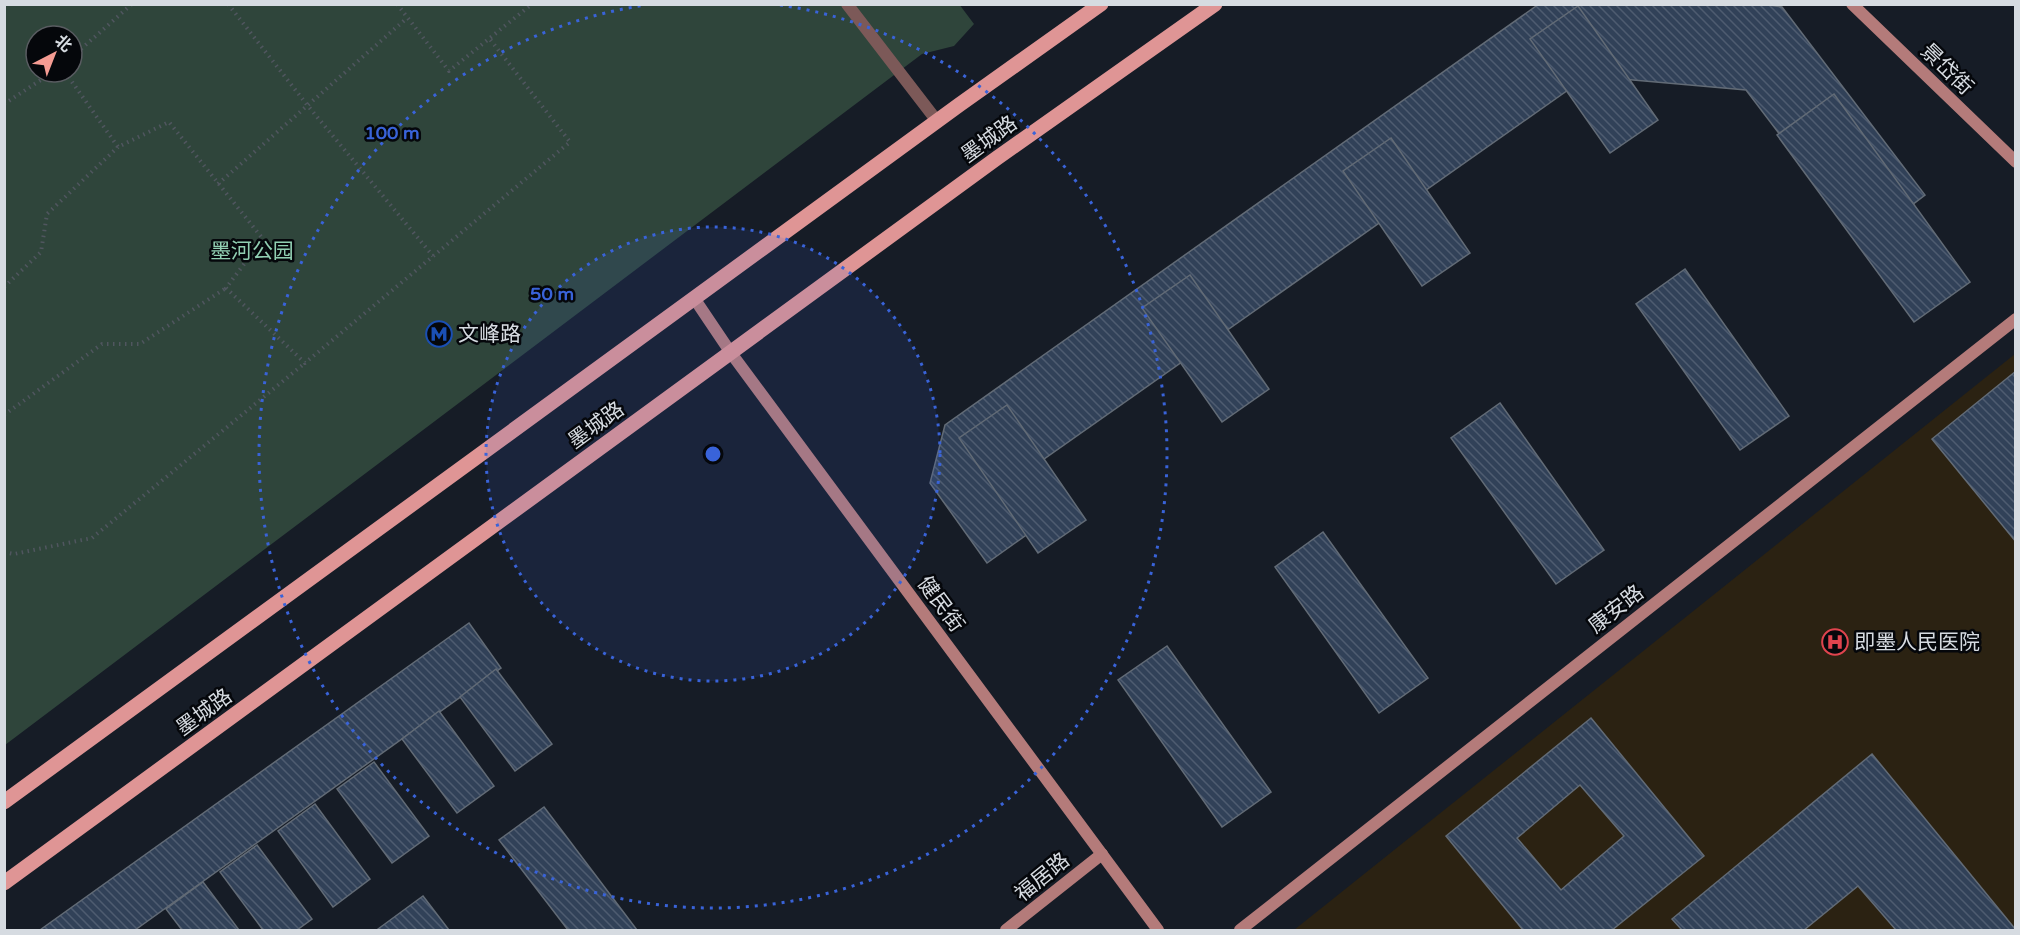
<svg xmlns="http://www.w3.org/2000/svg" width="2020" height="935" font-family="'Varela Round','Noto Sans SC',sans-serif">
  <defs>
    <pattern id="building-back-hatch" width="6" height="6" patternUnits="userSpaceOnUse" patternTransform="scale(1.5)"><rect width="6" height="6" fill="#314158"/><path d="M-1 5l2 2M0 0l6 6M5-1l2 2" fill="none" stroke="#4e5c70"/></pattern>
  </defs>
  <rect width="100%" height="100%" fill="#161c26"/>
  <polygon fill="#2b2212" points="2015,354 2015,930 1294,930"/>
  <path fill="#2f453b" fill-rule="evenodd" d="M959 4 974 24 954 46 922 54 5 745V5ZM36 36H72V72H36Z"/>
  <g fill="url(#building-back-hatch)" stroke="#626b76" stroke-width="1.5" fill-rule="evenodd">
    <polygon points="1539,4 1763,4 1782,7 1925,195 1862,243 1746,90 1588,76 1030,469 1060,511 987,563 930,483 945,425"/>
    <polygon points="1578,6 1658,120 1610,153 1530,39"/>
    <polygon points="1834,94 1970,282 1914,322 1777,135"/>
    <polygon points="1391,138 1470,253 1422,286 1343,171"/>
    <polygon points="1685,269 1789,416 1740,450 1636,304"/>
    <polygon points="1190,275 1269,389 1222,422 1142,308"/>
    <polygon points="2016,371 2016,542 1932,439"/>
    <polygon points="1500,403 1604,550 1556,584 1451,438"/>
    <polygon points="1007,405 1086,520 1038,553 959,438"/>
    <polygon points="1323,532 1428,678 1379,713 1275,567"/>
    <polygon points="469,623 501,668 135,930 40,930"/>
    <polygon points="1167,646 1271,792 1222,827 1118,680"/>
    <polygon points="496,669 552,744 515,771 460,697"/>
    <polygon points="439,711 494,786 457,813 402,739"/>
    <path d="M1591 718 1704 856 1612 930H1523L1446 836ZM1580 785 1624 836 1561 890 1517 838Z"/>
    <polygon points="1872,754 2016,930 1896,930 1858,886 1804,930 1682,930 1672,919"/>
    <polygon points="374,762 429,836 392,863 337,789"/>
    <polygon points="315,804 370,879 333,907 278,831"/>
    <polygon points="544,807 637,930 568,930 499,840"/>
    <polygon points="257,845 312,919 297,930 263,930 220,872"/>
    <polygon points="203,882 239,930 182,930 166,909"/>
    <polygon points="423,896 449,930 379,930 378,929"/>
  </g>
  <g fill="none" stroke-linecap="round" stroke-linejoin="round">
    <g stroke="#50565f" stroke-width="4" stroke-dasharray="1.5 4.5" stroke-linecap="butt">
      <polyline points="228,4 308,106 433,256"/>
      <polyline points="397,4 449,71 532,4"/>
      <polyline points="72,57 132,4"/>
      <polyline points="65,72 118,147 169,122 263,239 226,288 305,363 570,142 489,38"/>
      <polyline points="4,104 53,72"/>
      <polyline points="218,184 407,18"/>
      <polyline points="4,287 41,252 47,214 118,147"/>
      <polyline points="4,415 102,344 140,344 226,288"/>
      <polyline points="4,552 14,554 92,538 305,363"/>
    </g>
    <polyline stroke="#7c5958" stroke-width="12" points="847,4 937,121"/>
    <g stroke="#b47b7a" stroke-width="12">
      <polyline points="1852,4 2016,162"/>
      <polyline points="694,298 731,353 1158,930"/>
      <polyline points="1006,930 1102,854"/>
      <polyline points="1240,930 2016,319"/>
    </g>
    <g stroke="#df9595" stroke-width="15">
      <polyline points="4,802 959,105 1101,4"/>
      <polyline points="4,883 997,158 1215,4"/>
    </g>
  </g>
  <circle cx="713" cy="454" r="227" fill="#3963d9" fill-opacity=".12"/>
  <g fill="none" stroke="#3963d9" stroke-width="3" stroke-dasharray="3 6">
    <circle cx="713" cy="454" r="227"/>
    <path d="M780 5A454 454 0 1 1 646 5"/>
  </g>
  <defs>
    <g id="metro-ring" transform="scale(1.35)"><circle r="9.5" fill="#05070b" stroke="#1a4fb4" stroke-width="1.5"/><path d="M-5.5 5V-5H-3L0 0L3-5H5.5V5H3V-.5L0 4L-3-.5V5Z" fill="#1a4fb4"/></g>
    <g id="hospital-ring" transform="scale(1.35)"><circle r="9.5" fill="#05070b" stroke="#e0444e" stroke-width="1.5"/><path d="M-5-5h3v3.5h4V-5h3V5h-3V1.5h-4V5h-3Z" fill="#e0444e"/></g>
  </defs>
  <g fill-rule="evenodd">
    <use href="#metro-ring" x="439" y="334"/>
    <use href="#hospital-ring" x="1835" y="642"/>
  </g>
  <g text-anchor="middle" stroke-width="5" stroke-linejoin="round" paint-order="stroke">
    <g font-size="21" fill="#d6dbe1" stroke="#05070b">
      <text transform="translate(1947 69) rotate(44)" y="7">景岱街</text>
      <text transform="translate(989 139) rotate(-36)" y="7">墨城路</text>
      <text transform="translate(596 425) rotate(-36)" y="7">墨城路</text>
      <text transform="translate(941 604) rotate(54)" y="7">健民街</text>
      <text transform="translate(1616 609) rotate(-38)" y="7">康安路</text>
      <text transform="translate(204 712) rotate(-36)" y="7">墨城路</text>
      <text transform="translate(1042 877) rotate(-39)" y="7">福居路</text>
    </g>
    <g font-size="21" fill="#91cfb2" stroke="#05070b">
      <text x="252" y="258">墨河公园</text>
    </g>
    <g font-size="21" fill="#d6dbe1" stroke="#05070b" text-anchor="start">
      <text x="458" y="341">文峰路</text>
      <text x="1854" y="649">即墨人民医院</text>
    </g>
  </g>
  <circle cx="713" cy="454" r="9" fill="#3963d9" stroke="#05070b" stroke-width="3"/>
  <g font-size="18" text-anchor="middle" font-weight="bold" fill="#3963d9" stroke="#05070b" stroke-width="5" stroke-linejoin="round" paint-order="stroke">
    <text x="392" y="139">100 m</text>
    <text x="552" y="300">50 m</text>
  </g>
  <rect width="2020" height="935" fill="none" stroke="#d6dbe1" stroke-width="12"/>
  <g transform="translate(54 54) rotate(42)"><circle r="28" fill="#05070b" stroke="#595c61" stroke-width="1.5"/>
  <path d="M0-4.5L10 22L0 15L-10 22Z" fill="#f59c93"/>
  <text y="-9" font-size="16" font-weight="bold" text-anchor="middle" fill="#d6dbe1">北</text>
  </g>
</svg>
